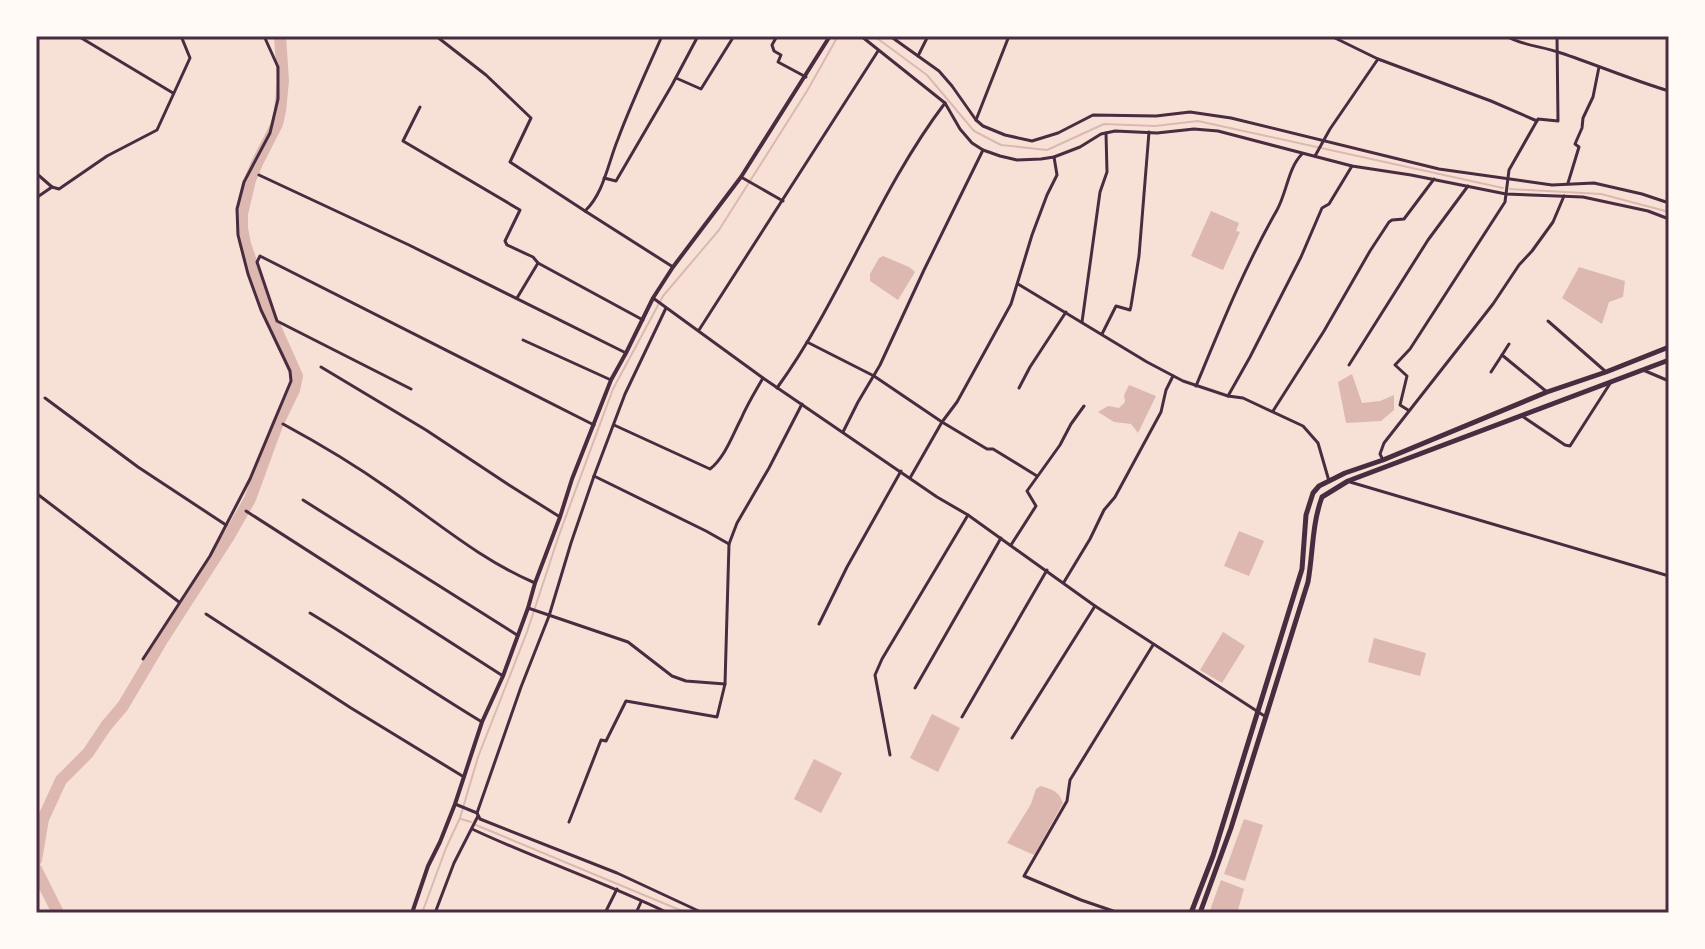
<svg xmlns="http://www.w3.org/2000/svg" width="1705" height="949" font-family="'Public Sans',sans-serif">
  <rect width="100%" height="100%" fill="#f7e1d7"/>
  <g fill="#dcb8b0">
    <polygon points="1211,211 1239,223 1236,231 1240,232 1223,270 1191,256"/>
    <polygon points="883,256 909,267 915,272 898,300 870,281 870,274 879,258"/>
    <polygon points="1579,267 1625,281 1623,297 1609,302 1602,324 1562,298"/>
    <polygon points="1352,374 1362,403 1380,401 1394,395 1394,410 1381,421 1346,423 1338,382"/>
    <polygon points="1129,385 1156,396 1138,433 1131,424 1114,422 1098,412 1108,406 1119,408 1125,402 1124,395"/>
    <polygon points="1239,531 1264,541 1249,576 1224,566"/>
    <polygon points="1223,632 1245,646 1222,683 1200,670"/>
    <polygon points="1374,638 1426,653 1420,676 1368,662"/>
    <polygon points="932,714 960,728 938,772 910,758"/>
    <polygon points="814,759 842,773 821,813 794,799"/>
    <path d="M1041 786C1053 790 1059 791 1063 803L1034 855 1007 843 1031 804 1036 789Z"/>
    <polygon points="1244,819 1263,825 1245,881 1224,874"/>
    <polygon points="1221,880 1244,889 1237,913 1209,913"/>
  </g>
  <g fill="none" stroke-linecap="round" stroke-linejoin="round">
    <g stroke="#dcb8b0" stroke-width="2">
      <polyline points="874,36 927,75 974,131 1001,145 1047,150 1104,124 1155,126 1198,121 1503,188"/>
      <polyline points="1510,189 1601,194 1669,212"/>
      <polyline points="461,819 471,822"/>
      <polyline points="476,825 687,913"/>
      <polyline points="422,913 446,848 460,818 478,757 527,632 559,535 613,389 663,296 719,230 807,91 838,36"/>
    </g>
    <g stroke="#dcb8b0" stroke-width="12">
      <polyline points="36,860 43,819 61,780 88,753 106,726 123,706 162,640 229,536 250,499 277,425 294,390 297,376 267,309 245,244 242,228 242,214 250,180 257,163 277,124 280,111 283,81 280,36"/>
      <polyline points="36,869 58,913"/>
    </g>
    <g stroke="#4a2c40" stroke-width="3">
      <polyline points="78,36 173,93"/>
      <polyline points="436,36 486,75 531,118 510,162 585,211"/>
      <path d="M662 36C647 70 631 104 618 139 608 163 604 193 585 211L673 267"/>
      <polyline points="777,36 772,45 774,51 781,55 778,62 806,77"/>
      <polyline points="861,36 945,103 960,129 972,143 983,150 1000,156 1017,160 1041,159 1054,157 1080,147 1101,134 1115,131 1157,133 1194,129 1218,131 1352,166 1411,175 1506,194 1583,197 1648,211 1669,219"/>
      <polyline points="890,36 939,71 952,86 976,120 983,126 1005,135 1032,141 1058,133 1093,115 1156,116 1190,112 1231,118 1439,169 1552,185 1594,183 1642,194 1669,203"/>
      <polyline points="1326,36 1333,37 1378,59 1491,101 1537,121"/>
      <path d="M1506 36C1523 46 1542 46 1561 53 1597 65 1632 80 1669 91"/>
      <polyline points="918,56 928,36"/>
      <polyline points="676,78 701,89 734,36"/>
      <polyline points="420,107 403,141 520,210 505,241 507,245 533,257 538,263 517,298"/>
      <polyline points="976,120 1009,36"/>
      <polyline points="1315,156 1330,129 1378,59"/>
      <polyline points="36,173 52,187"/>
      <polyline points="259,175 409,245 626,353"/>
      <polyline points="741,177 783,201"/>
      <polyline points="604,178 616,181 672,85 698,36"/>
      <polyline points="1568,183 1579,147 1575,144 1582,128 1583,118 1593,97 1599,67"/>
      <polyline points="36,198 52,187 59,189 107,156 157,130 190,58 181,36"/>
      <polyline points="538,263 643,320"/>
      <polyline points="1018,284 1147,362 1183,381 1228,396 1243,398 1303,426 1318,443 1329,481"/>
      <polyline points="653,298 763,378 937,497 968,515 1095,606 1266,717"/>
      <polyline points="1548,321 1605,371"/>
      <polyline points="1082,322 1100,192 1107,172 1106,133"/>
      <polyline points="699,330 878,51"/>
      <polyline points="1102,334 1116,306 1130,310 1131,306 1139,256 1149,132"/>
      <polyline points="523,340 611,380"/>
      <polyline points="807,342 874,376 942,422 987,449 993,449 1037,476"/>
      <polyline points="1509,344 1502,355 1547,392"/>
      <polyline points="1349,365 1428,240 1468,186"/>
      <polyline points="321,367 426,430 509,485 560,517"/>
      <polyline points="1643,370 1669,381"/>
      <polyline points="1491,372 1502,355"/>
      <path d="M1196 386C1221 326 1245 266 1277 210 1287 192 1288 168 1302 154"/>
      <path d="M777 388C842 298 878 191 945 103"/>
      <polyline points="1019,388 1030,367 1066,312"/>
      <polyline points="411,389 277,321 257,262 260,256 594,425"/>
      <polyline points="1228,396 1250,357 1301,257 1322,208 1329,204 1352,166"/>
      <polyline points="45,398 138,467 226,525"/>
      <polyline points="1408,410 1400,405 1407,376 1395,365 1410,349 1505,202 1509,170 1538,119 1558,121 1557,36"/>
      <polyline points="1273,411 1324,331 1370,251 1389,222 1392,220 1404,219 1434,179"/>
      <polyline points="1522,416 1565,445 1570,446 1611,382"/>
      <path d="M283 424C320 444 355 465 389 489 437 522 481 560 535 583"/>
      <path d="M614 425 710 469C725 457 732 436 741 419 747 405 755 392 763 378"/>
      <polyline points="843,432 858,402 880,365 924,270 983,150"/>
      <polyline points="1382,458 1380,454 1384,443 1493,304 1519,265 1532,251 1553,222 1564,196"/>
      <polyline points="594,476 706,531 729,544"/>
      <polyline points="910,478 942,422 957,402 1011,304 1032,235 1047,195 1057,175 1054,157"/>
      <polyline points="1350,482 1669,576"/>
      <polyline points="36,493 179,602"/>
      <polyline points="303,500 517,635"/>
      <polyline points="246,511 503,676"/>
      <polyline points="1011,545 1036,506 1027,491 1060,445 1071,424 1084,406"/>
      <polyline points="1064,582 1090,539 1104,510 1115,497 1161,412 1166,390 1173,376"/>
      <polyline points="528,608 628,642 672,676 686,681 725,684"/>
      <path d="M310 613C368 648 424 687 482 722"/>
      <polyline points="206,614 351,708 464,777"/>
      <polyline points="819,624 847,567 901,471"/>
      <polyline points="143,659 210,556 250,479 291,381 290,371 261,310 248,274 238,235 237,209 244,182 270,133 278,99 278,67 264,36"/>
      <polyline points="915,688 1001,538"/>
      <polyline points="962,717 1047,570"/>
      <polyline points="1012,738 1095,606"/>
      <polyline points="890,755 875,675 882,659 968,515"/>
      <polyline points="455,804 477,813 521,687 549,616 571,543 594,476 625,394 666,308"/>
      <polyline points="477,813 480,819 617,873 703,913"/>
      <polyline points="569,822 601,740 606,741 626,701 717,717 725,684 729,544 737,523 769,468 802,404"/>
      <path d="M472 829C536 859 604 882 668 913"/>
      <polyline points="435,913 454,863 478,816"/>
      <polyline points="605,913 617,889"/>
      <polyline points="636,913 641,902"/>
      <polyline points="1119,913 1081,900 1024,876 1067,801 1070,780 1153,645"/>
    </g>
    <polyline stroke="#4a2c40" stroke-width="4" points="412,913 428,866 440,842 455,804 482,722 503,676 528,608 535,583 560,517 572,479 611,380 626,353 653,298 673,267 741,177 830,36"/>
    <g stroke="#4a2c40" stroke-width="5">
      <polyline points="1191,913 1213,856 1302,569 1306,515 1313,493 1319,486 1345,473 1383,460 1547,392 1606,372 1669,347"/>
      <path d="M1200 913 1231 828 1308 582C1313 553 1312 524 1322 497L1348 481 1669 360"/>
    </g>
  </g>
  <rect width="1705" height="949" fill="none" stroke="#fffaf5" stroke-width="76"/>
  <rect x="38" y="38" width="1629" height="873" fill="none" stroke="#4a2c40" stroke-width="3"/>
</svg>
